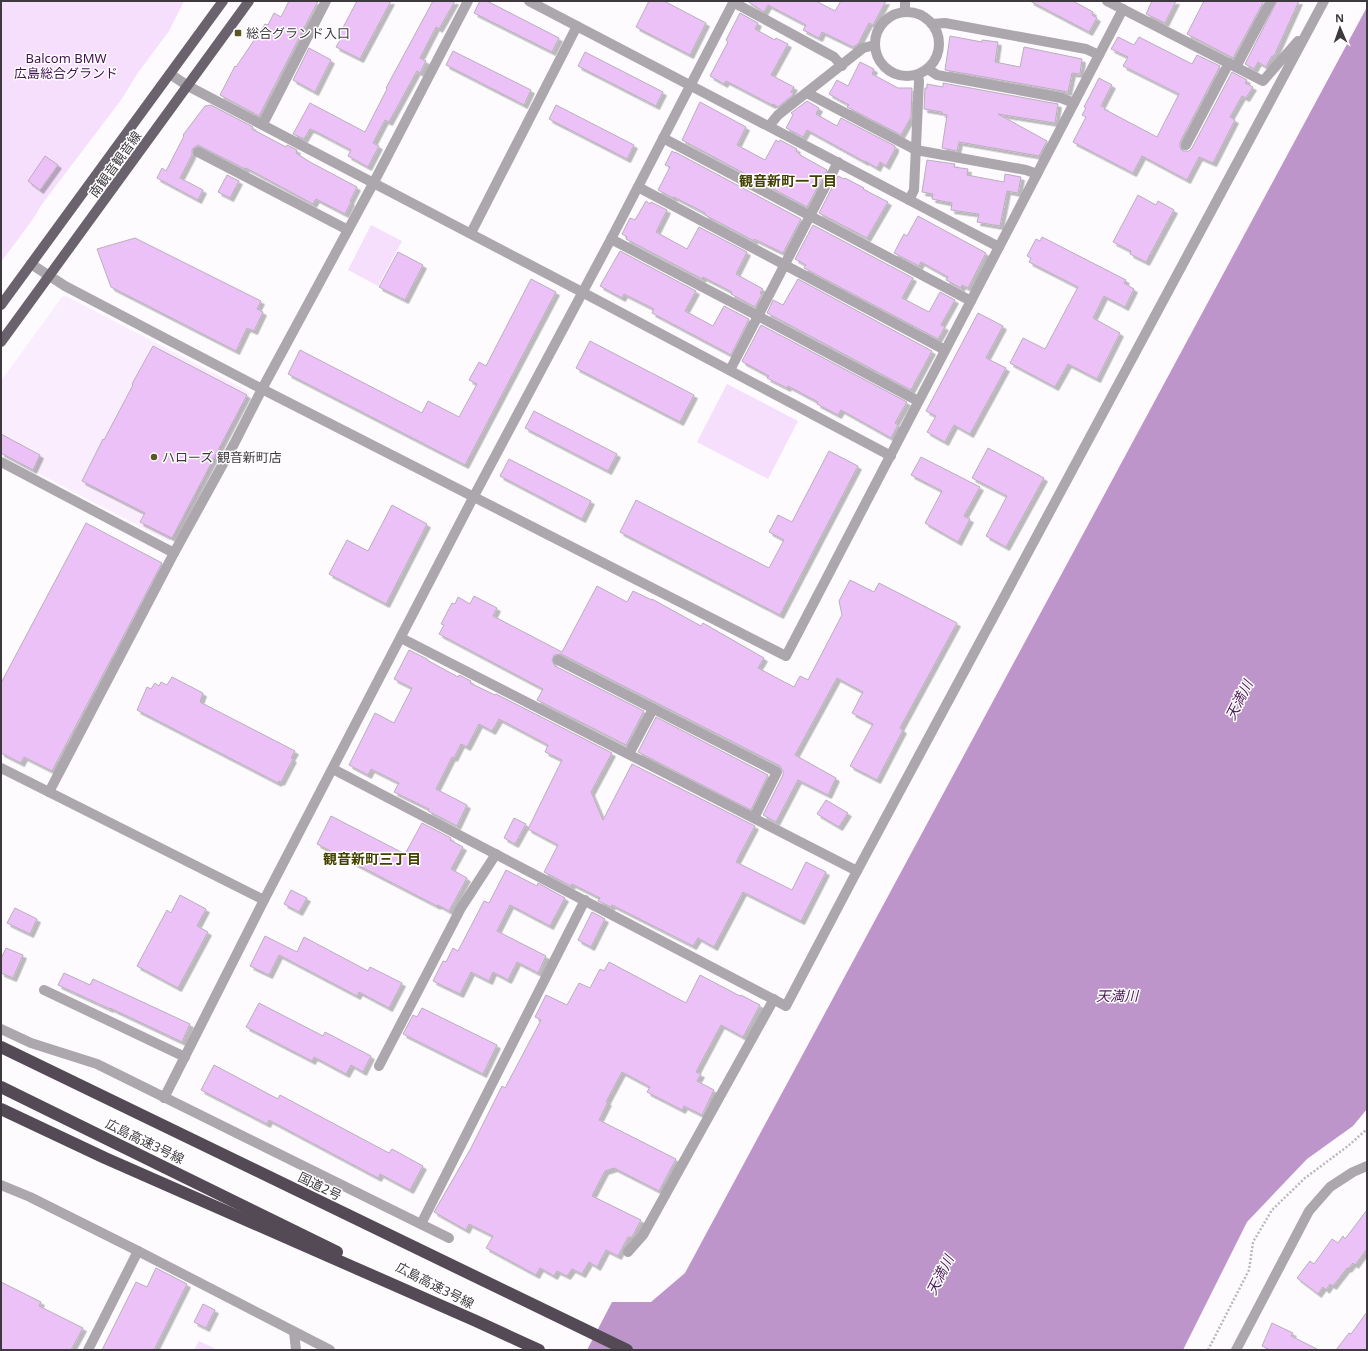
<svg xmlns="http://www.w3.org/2000/svg" width="1368" height="1351" font-family="'Noto Sans','Noto Sans JP',sans-serif">
  <defs>
    <filter id="shadow"><feDropShadow dx="3.5" dy="3.5" stdDeviation="0" flood-color="#0004"/></filter>
  </defs>
  <rect width="100%" height="100%" fill="#fdfbfe"/>
  <polygon fill="#faedfe" points="66,296 248,391 250,395 174,539 168,541 1,454 1,381 62,297"/>
  <g fill="#f6defd">
    <polygon points="1,1 184,1 169,31 137,74 121,100 42,204 33,219 1,262"/>
    <polygon points="371,225 402,241 378,286 348,270"/>
    <polygon points="727,384 798,421 768,479 697,442"/>
    <polygon points="199,1341 218,1350 194,1350"/>
  </g>
  <polygon fill="#be95ca" points="1367,7 1367,1109 1353,1126 1307,1159 1247,1222 1183,1350 587,1350 612,1302 651,1302 685,1273"/>
  <g fill="#ecc1f8" stroke="#b9aebc" filter="url(#shadow)">
    <polygon points="289,1 318,1 259,116 220,95 235,66 236,67 265,24 268,25 274,13 281,17"/>
    <polygon points="357,1 391,1 360,59 336,47 342,37 339,35"/>
    <polygon points="433,1 455,1 439,29 436,27 420,58 426,61 420,73 417,71 389,122 385,120 373,143 379,146 368,167 348,156 351,150 315,131 310,129 304,139 293,134 310,103 365,132 387,89 386,88"/>
    <polygon points="480,1 487,1 559,38 552,52 474,13"/>
    <polygon points="649,1 664,1 706,23 690,55 636,27"/>
    <polygon points="747,1 816,1 835,11 841,1 886,1 873,25 869,23 858,44 853,47 822,32 819,38 803,30 806,25 768,5 764,12"/>
    <polygon points="1030,1 1073,1 1093,12 1092,15 1097,18 1089,32"/>
    <polygon points="1152,1 1176,1 1165,23 1146,14"/>
    <polygon points="1204,1 1264,1 1233,58 1187,34"/>
    <polygon points="1277,1 1299,1 1274,56 1272,56 1266,67 1258,62 1254,69 1245,64"/>
    <polygon points="740,13 758,23 755,29 775,40 776,38 788,44 771,75 794,87 791,92 794,94 778,107 773,104 772,105 726,81 724,84 710,76 728,42 726,40"/>
    <polygon points="950,36 982,42 982,40 998,42 995,62 1020,67 1024,47 1082,59 1080,74 1072,73 1068,92 945,70"/>
    <polygon points="1118,37 1134,45 1139,37 1192,64 1197,55 1220,66 1180,142 1180,148 1183,151 1189,151 1192,148 1232,72 1247,80 1245,83 1253,87 1246,98 1242,96 1230,117 1235,120 1213,163 1199,157 1187,180 1142,156 1133,173 1073,142 1086,117 1082,115 1086,108 1084,107 1099,78 1112,85 1101,106 1105,107 1104,109 1157,137 1179,94 1123,66 1128,57 1111,49"/>
    <polygon points="309,48 331,60 315,92 293,80"/>
    <polygon points="453,51 531,90 524,105 446,65"/>
    <polygon points="585,52 663,92 656,106 578,66"/>
    <polygon points="860,62 874,69 872,74 898,88 912,88 911,117 901,135 847,107 849,105 829,94 837,80 848,86"/>
    <polygon points="943,83 1058,104 1055,123 998,114 1047,141 1039,156 959,142 957,151 942,148 947,115 942,114 942,112 924,109 925,88 927,88 927,84 943,87"/>
    <polygon points="807,101 819,108 816,114 837,126 841,118 895,146 895,149 886,166 880,162 877,168 865,161 865,162 807,130 803,137 786,128 793,115 791,113"/>
    <polygon points="700,102 746,127 737,145 765,160 776,140 779,142 780,140 797,149 796,151 800,154 800,155 827,170 807,207 682,140"/>
    <polygon points="211,105 253,127 252,129 286,147 287,145 297,150 296,153 310,162 357,187 350,201 351,202 345,214 316,199 313,204 246,168 245,169 198,145 192,149 192,155 180,178 203,190 198,200 157,178 162,168 166,171 184,136 183,135 205,106"/>
    <polygon points="556,105 634,145 627,159 549,119"/>
    <polygon points="672,151 675,153 675,152 801,219 783,253 754,239 754,241 705,215 705,213 674,197 673,198 658,190 670,167 665,165"/>
    <polygon points="45,156 58,165 40,190 28,181"/>
    <polygon points="927,160 955,164 954,167 968,169 967,175 1004,182 1005,174 1021,177 1018,193 1007,191 1000,226 977,222 979,214 951,210 952,203 932,199 933,194 922,192"/>
    <polygon points="227,175 239,181 230,198 218,192"/>
    <polygon points="838,176 844,179 845,178 864,188 863,189 888,202 867,238 819,213"/>
    <polygon points="1138,195 1156,205 1158,201 1174,210 1146,262 1130,254 1131,251 1113,242"/>
    <polygon points="646,201 650,204 651,202 667,210 656,232 687,249 699,227 747,252 736,274 763,289 760,293 762,294 755,307 731,294 732,292 703,277 702,279 626,239 627,237 622,234 630,218 635,220"/>
    <polygon points="918,216 986,253 968,288 962,285 961,288 946,280 948,277 921,262 919,266 894,253 904,234 907,236"/>
    <polygon points="813,225 913,278 902,298 929,312 940,292 955,300 941,325 945,327 938,339 804,268 806,265 795,259"/>
    <polygon points="1042,237 1126,280 1124,283 1134,289 1125,307 1104,296 1093,318 1120,333 1097,379 1068,364 1055,387 1010,363 1023,338 1045,349 1078,287 1029,262 1031,258 1027,256 1036,239 1040,241"/>
    <polygon points="135,238 261,301 257,309 263,312 254,331 247,328 236,351 111,287 97,249"/>
    <polygon points="620,251 696,291 685,311 713,326 724,306 749,319 731,355 652,313 654,309 624,294 622,298 600,286"/>
    <polygon points="398,252 423,265 405,300 379,287"/>
    <polygon points="531,279 556,292 465,465 288,374 300,350 422,413 428,401 459,417 477,384 469,380 479,362 486,366"/>
    <polygon points="798,279 932,351 911,390 767,313 773,300 783,305"/>
    <polygon points="978,313 1003,326 986,358 1006,368 970,434 954,425 945,442 927,432 936,416 926,411"/>
    <polygon points="761,325 907,402 895,423 898,425 891,438 841,410 838,415 817,404 818,402 788,386 787,388 767,378 769,376 743,362 742,361"/>
    <polygon points="590,341 694,395 680,422 576,368"/>
    <polygon points="153,346 247,395 172,538 140,522 145,513 82,481 103,439 104,440 133,385 132,384"/>
    <polygon points="534,411 617,454 608,471 525,428"/>
    <polygon points="1,434 40,455 33,470 1,453"/>
    <polygon points="988,448 1044,478 1006,547 986,536 1007,496 972,478"/>
    <polygon points="829,451 858,466 780,615 620,532 636,500 769,568 784,540 769,532 778,515 792,522"/>
    <polygon points="921,457 980,487 964,516 970,519 958,542 925,523 942,491 911,475"/>
    <polygon points="509,459 591,501 582,519 500,476"/>
    <polygon points="392,505 427,524 386,604 329,574 347,540 368,551"/>
    <polygon points="86,523 162,563 52,771 24,757 21,763 1,753 1,683"/>
    <polygon points="850,580 874,592 879,583 957,623 900,728 903,730 877,780 850,766 873,724 852,713 863,692 837,678 795,755 836,778 828,795 798,780 776,822 763,815 783,775 783,771 780,766 561,654 554,655 552,661 555,666 644,711 626,745 537,700 543,689 439,634 444,625 441,624 452,603 455,604 458,597 470,604 474,596 497,608 493,616 562,652 597,586 627,602 633,591 652,600 652,599 701,626 703,623 764,658 758,668 794,687 800,676 808,680 842,615 839,601"/>
    <polygon points="409,650 427,659 427,660 458,677 459,675 471,681 470,683 495,695 496,694 612,753 591,792 603,820 632,764 755,826 736,862 792,890 806,862 826,872 801,921 743,892 714,947 698,938 693,946 612,905 611,907 598,901 600,898 572,884 571,886 544,872 558,845 528,829 562,760 545,752 548,745 499,719 492,731 479,724 467,747 461,744 454,758 452,757 436,789 467,805 457,826 428,811 429,809 394,792 399,783 371,769 368,775 349,765 375,713 394,723 412,688 394,679"/>
    <polygon points="172,677 203,693 200,702 295,751 291,758 293,759 281,782 279,781 278,783 137,710 147,687 151,689 155,683 159,686 161,682 167,685"/>
    <polygon points="656,717 768,775 751,810 638,752"/>
    <polygon points="826,800 848,813 839,827 817,814"/>
    <polygon points="331,816 405,854 422,823 451,838 450,840 463,847 451,869 467,878 449,911 438,905 437,906 317,844"/>
    <polygon points="514,818 526,824 515,844 504,838"/>
    <polygon points="506,870 537,886 538,883 565,898 550,926 510,905 497,931 546,956 538,973 517,962 508,980 493,972 489,981 471,972 460,994 433,981 443,961 446,962 453,948 458,951 484,901 489,903"/>
    <polygon points="291,890 307,898 299,912 284,904"/>
    <polygon points="180,895 206,909 197,926 208,932 178,988 137,966 167,910 171,913"/>
    <polygon points="15,908 37,919 30,934 7,923"/>
    <polygon points="592,912 605,919 591,947 578,940"/>
    <polygon points="265,936 297,952 304,937 368,971 370,967 402,983 389,1008 359,992 357,996 279,955 269,975 250,966"/>
    <polygon points="6,948 23,955 13,978 1,973 1,959"/>
    <polygon points="609,962 686,1003 700,975 740,996 741,995 760,1005 743,1037 721,1025 696,1072 701,1074 697,1081 714,1090 702,1115 684,1106 682,1110 647,1092 650,1087 622,1072 606,1102 608,1102 599,1120 676,1159 659,1191 614,1168 605,1171 592,1196 641,1220 632,1237 628,1237 618,1256 606,1250 597,1267 589,1262 582,1274 572,1269 567,1276 557,1271 554,1276 540,1268 536,1275 486,1248 493,1236 469,1224 466,1230 434,1212 471,1148 502,1086 505,1088 541,1020 535,1017 546,995 567,1005 579,983 590,988 600,969 604,971"/>
    <polygon points="64,973 90,985 93,979 190,1024 182,1042 110,1008 110,1009 58,985"/>
    <polygon points="259,1003 323,1036 325,1032 371,1056 363,1072 351,1065 346,1074 314,1057 312,1061 246,1027"/>
    <polygon points="422,1008 497,1045 483,1074 403,1034 413,1015 417,1017"/>
    <polygon points="214,1065 278,1099 280,1095 389,1153 392,1149 423,1166 410,1190 380,1174 378,1178 269,1120 267,1124 201,1090"/>
    <polygon points="1367,1210 1367,1249 1355,1265 1353,1263 1348,1269 1347,1268 1333,1286 1330,1284 1326,1290 1323,1287 1318,1294 1297,1278 1310,1261 1314,1264 1332,1239 1338,1243 1343,1236 1345,1239"/>
    <polygon points="156,1268 187,1284 154,1350 102,1350 136,1282 147,1287"/>
    <polygon points="1,1282 41,1302 39,1306 83,1328 71,1350 1,1350"/>
    <polygon points="203,1304 215,1310 206,1328 194,1322"/>
    <polygon points="1367,1312 1367,1350 1336,1350 1349,1333 1351,1334"/>
    <polygon points="1272,1323 1293,1333 1291,1336 1319,1350 1270,1350 1262,1346"/>
  </g>
  <g fill="none" stroke-linecap="round" stroke-linejoin="round">
    <polyline stroke="#bbb8bc" stroke-width="2.5" stroke-dasharray="2 2" stroke-linecap="butt" points="1208,1350 1249,1270 1253,1242 1272,1210 1305,1178 1348,1146 1367,1129"/>
    <g stroke="#aca7ad" stroke-width="10">
      <polyline points="529,1 999,247"/>
      <polyline points="1107,1 1263,81 1298,41"/>
      <polyline points="733,2 834,57 842,66"/>
      <polyline points="905,12 905,1"/>
      <circle cx="907" cy="44" r="32"/>
      <polyline points="932,24 945,23 1086,49 1099,55"/>
      <polyline points="1236,67 1271,1"/>
      <polyline points="928,69 937,75 1061,98 1074,103"/>
      <polyline points="170,74 188,86 582,292 891,456"/>
      <polyline points="807,93 916,150 1026,170 1037,174"/>
      <polyline points="263,124 326,1"/>
      <polyline points="769,126 778,115 863,48 875,45"/>
      <polyline points="663,138 971,301"/>
      <polyline points="1186,145 1229,63"/>
      <polyline points="198,152 348,230"/>
      <polyline points="638,187 945,350"/>
      <polyline points="909,200 914,190 919,81 918,75"/>
      <polyline points="471,233 577,26"/>
      <polyline points="611,239 758,316 918,401"/>
      <polyline points="31,264 65,286 262,389 786,656 1123,9"/>
      <polyline points="730,370 838,162"/>
      <polyline points="1,462 174,553"/>
      <polyline points="401,638 857,871"/>
      <polyline points="558,660 777,772 754,818"/>
      <polyline points="629,754 653,709"/>
      <polyline points="1,768 264,900"/>
      <polyline points="333,769 786,1006 857,871 1324,1"/>
      <polyline points="49,792 174,553 234,444 262,389 374,182 468,1"/>
      <polyline points="44,990 185,1057"/>
      <polyline points="1,1029 31,1043 97,1064 449,1238"/>
      <polyline points="379,1066 461,908 496,854"/>
      <polyline points="164,1098 264,900 474,496 611,239 734,1"/>
      <polyline points="1,1185 30,1197 138,1251 330,1350"/>
      <polyline points="421,1224 585,900"/>
      <polyline points="628,1252 643,1235 774,999"/>
      <polyline points="294,1332 296,1350"/>
      <polyline points="88,1350 138,1251"/>
      <polyline points="1236,1350 1309,1211 1330,1187 1353,1172 1367,1166"/>
    </g>
    <g stroke="#6a626d" stroke-width="10">
      <polyline points="1,305 223,1"/>
      <polyline points="1,342 249,1"/>
    </g>
    <g stroke="#534a56" stroke-width="12">
      <polyline points="1,1047 627,1350"/>
      <polyline points="1,1087 337,1252"/>
      <polyline points="1,1109 105,1158 476,1321 539,1350"/>
    </g>
  </g>
  <g fill="#595825" stroke="#fff" stroke-width="1.5">
    <rect x="234" y="29" width="8" height="8" rx="2"/>
    <circle cx="154" cy="457" r="4"/>
  </g>
  <g text-anchor="middle" stroke-width="3" stroke-linejoin="round" paint-order="stroke">
    <g font-size="13" fill="#3e393f" stroke="#fff" text-anchor="start">
      <text x="246" y="38">総合グランド入口</text>
      <text x="162" y="462">ハローズ 観音新町店</text>
    </g>
    <g font-size="13" fill="#420f4f" stroke="#fff">
      <text x="66" y="63">Balcom BMW<tspan x="66" dy="15">広島総合グランド</tspan></text>
    </g>
    <g font-size="13" fill="#3e393f" stroke="#fff">
      <text transform="translate(115 164) rotate(-54)" y="5">南観音観音線</text>
      <text transform="translate(145 1141) rotate(26)" y="5">広島高速3号線</text>
      <text transform="translate(320 1186) rotate(26)" y="5">国道2号</text>
      <text transform="translate(435 1285) rotate(27)" y="5">広島高速3号線</text>
    </g>
    <g font-size="14" font-weight="bold" fill="#424100" stroke="#fff">
      <text x="788" y="186">観音新町一丁目</text>
      <text x="372" y="864">観音新町三丁目</text>
    </g>
    <g font-size="14" font-style="italic" fill="#4b1858" stroke="#fff">
      <text transform="translate(1239 700) rotate(-63)" y="5">天満川</text>
      <text x="1117" y="1001">天満川</text>
      <text transform="translate(940 1275) rotate(-63)" y="5">天満川</text>
    </g>
  </g>
  <rect width="1368" height="1351" fill="none" stroke="#3e393f" stroke-width="4"/>
  <g transform="translate(1340 28) rotate(358)" stroke="#ffffff" stroke-width="3" paint-order="stroke">
  <path d="M0-3L7 15L0 10L-7 15Z" fill="#3e393f"/>
  <text y="-6" font-size="11" font-weight="bold" text-anchor="middle" fill="#3e393f">N</text>
  </g>
</svg>
